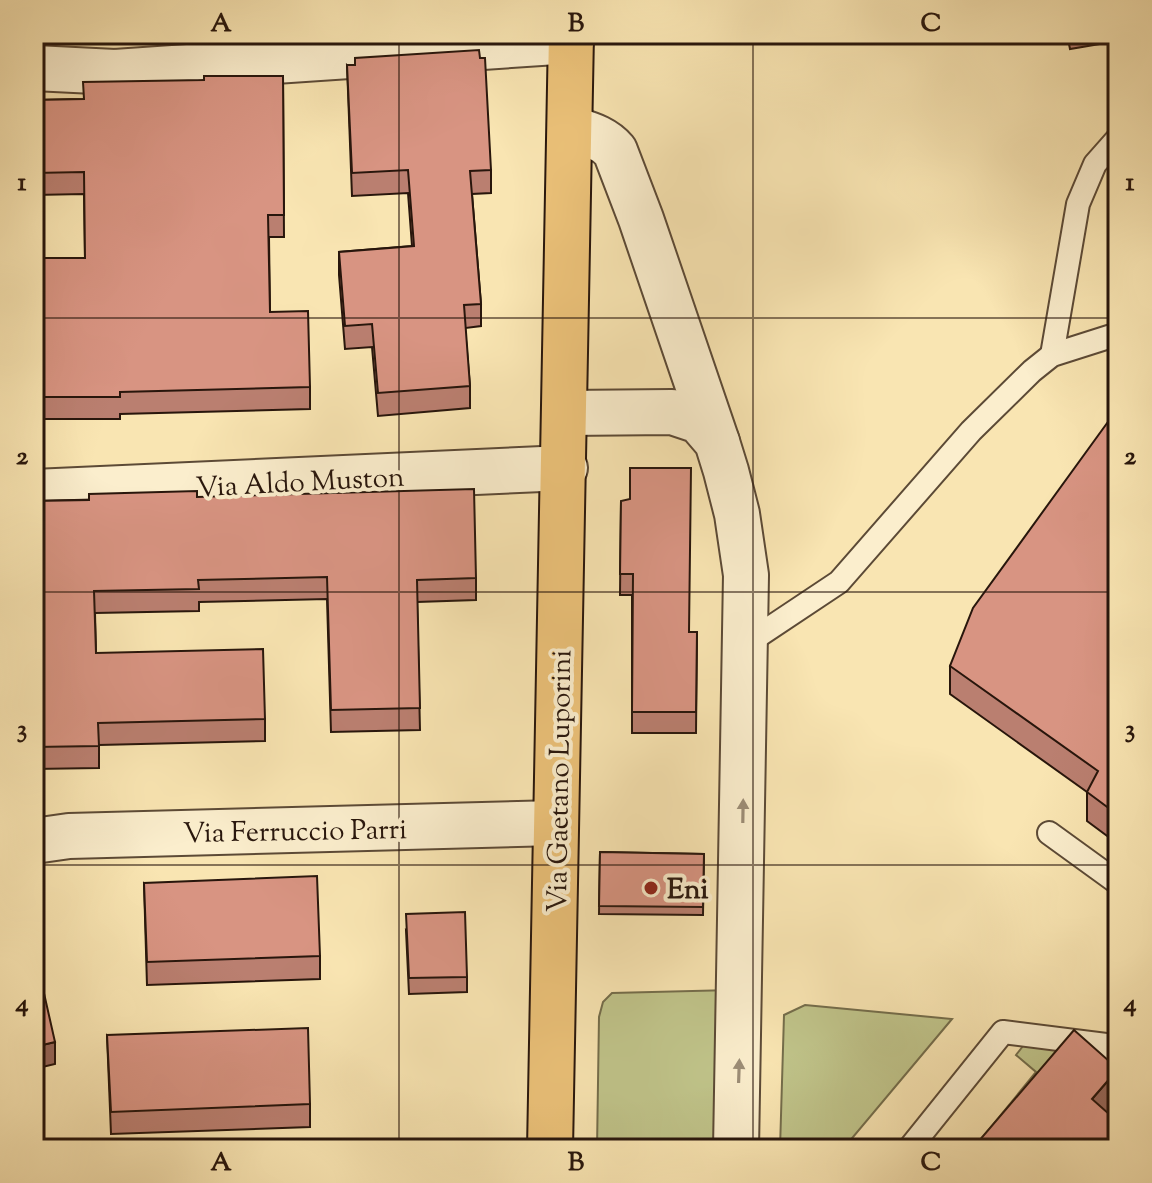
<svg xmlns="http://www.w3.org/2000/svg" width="1152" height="1183" font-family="'Sorts Mill Goudy',serif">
  <rect width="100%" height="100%" fill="#f9e5b2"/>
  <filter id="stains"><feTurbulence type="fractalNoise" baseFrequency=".0025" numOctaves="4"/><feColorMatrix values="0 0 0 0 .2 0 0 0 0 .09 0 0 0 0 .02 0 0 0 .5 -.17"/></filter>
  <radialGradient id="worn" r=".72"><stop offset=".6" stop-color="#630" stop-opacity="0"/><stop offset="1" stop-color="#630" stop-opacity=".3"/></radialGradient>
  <g fill="#c0c48a" stroke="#746d4b" stroke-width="2">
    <polygon points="732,990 728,1149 597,1149 599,1017 603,1002 612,993"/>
    <polygon points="805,1005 952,1019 843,1149 780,1149 784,1015"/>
    <polygon points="1027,1041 1075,1055 973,1149 1036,1072 1016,1055"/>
  </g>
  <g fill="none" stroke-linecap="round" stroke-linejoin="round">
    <g stroke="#5c4a36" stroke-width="26">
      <g id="lane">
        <polyline points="1052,355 1078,204 1095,164 1118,138"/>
        <polyline points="746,644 839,582 971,431 1032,371 1052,355 1118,334"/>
        <polyline points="1049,833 1118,883"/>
        <polyline points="909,1149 1003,1032 1106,1045 1118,1056"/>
      </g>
    </g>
    <g stroke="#5c4a36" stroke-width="48">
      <g id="street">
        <polyline points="34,68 115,72 571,41"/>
        <path d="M570 128C588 134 603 137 615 151L641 219 717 442"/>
        <polyline points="566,413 672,412 699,421 717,442 726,471 737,514 746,575 736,1149"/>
        <polyline points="34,492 565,468"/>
        <polyline points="34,841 69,836 556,823"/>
      </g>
    </g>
    <g stroke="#28160c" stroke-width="48">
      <polyline id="primary" points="550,1149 571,34"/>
    </g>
    <use href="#lane" stroke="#fbeecd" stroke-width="22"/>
    <use href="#street" stroke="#fbeecd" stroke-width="44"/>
    <use href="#primary" stroke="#ecc279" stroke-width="44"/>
  </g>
  <g fill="#ba7f70" stroke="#28160c" stroke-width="2">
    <polygon points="1067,34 1118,34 1118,41 1070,49"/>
    <polygon points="347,65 491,170 491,193 472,194 481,304 481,326 465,328 470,386 470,408 378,416 372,347 345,349 339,275 339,252 412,246 408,193 352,196"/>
    <polygon points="283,76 284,237 269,237 270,312 310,387 310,409 120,414 120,419 34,419 34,264 85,258 84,194 34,195 34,100 83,99 204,80"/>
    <polygon points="1118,408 1118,844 1087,821 1087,792 950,694 950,666"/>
    <polygon points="197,497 476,578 476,600 417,602 420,730 331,732 327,599 199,602 199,611 95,613 96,653 265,719 265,741 99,745 99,768 34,769 34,501"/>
    <polygon points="621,501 689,632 697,632 696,733 632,733 632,595 620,595"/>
    <polygon points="600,852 704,854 703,915 599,914"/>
    <polygon points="144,883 320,956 320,979 147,985"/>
    <polygon points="406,930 467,977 467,992 409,994"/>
    <polygon points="107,1035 310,1104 310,1127 111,1134"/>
  </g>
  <g fill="#97685b" stroke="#28160c" stroke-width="2">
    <polygon points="55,1042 55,1064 34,1069 34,1047"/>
    <polygon points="1118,1069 1118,1107 1092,1137 1092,1099"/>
  </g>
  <g fill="#d89482" stroke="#28160c" stroke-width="2">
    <polygon points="479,50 480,58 485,58 491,170 470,171 481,304 464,305 470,386 378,393 372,324 345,326 339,252 414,246 408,170 352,173 347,65 355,65 355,58"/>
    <polygon points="204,76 283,76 284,215 268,215 270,312 308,311 310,387 120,392 120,397 34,397 34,264 40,264 40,258 85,258 84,172 34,173 34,100 84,99 83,82 204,80"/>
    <polygon points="1118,408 1118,815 1087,792 1098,771 950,666 973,608"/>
    <polygon points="630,468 691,468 689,632 697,632 696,712 632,712 633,574 620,574 621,501 630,499"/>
    <polygon points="474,489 476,578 417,580 420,708 331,710 327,577 198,580 199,589 94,591 96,653 263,649 265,719 98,723 99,746 34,747 34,501 89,500 89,494 197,491 197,497"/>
    <polygon points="600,852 704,854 703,907 599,906"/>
    <polygon points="317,876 320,956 147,962 144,883"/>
    <polygon points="465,912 467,977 409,978 406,914"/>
    <polygon points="34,949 55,1042 34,1047"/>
    <polygon points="308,1028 310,1104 111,1112 107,1035"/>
    <polygon points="1074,1030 1118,1069 1092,1099 1118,1122 1118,1149 972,1149"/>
    <polygon points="360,1142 444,1143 444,1149 360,1149"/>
  </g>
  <defs><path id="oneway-solid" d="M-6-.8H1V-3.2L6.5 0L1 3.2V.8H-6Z" transform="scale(2)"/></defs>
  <g fill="#9c8d76">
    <use href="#oneway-solid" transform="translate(743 811) rotate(-89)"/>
    <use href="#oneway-solid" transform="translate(739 1071) rotate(-88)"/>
  </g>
  <path fill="none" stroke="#28160c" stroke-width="2" stroke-opacity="0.55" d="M399 34V1149M753 34V1149M34 318H1118M34 592H1118M34 865H1118"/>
  <circle fill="#8f2418" stroke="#fbeecd" stroke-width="3" cx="651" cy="888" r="8"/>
  <g text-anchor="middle" stroke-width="8" stroke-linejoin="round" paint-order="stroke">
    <g font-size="28" fill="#28160c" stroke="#fbeecd">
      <text transform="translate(300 481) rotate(-3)" y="10">Via Aldo Muston</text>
      <text transform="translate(558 781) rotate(-89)" y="10">Via Gaetano Luporini</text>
      <text transform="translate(295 830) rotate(-1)" y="10">Via Ferruccio Parri</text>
    </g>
    <g font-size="28" font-weight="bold" fill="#28160c" stroke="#fbeecd" text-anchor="start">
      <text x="667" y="898">Eni</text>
    </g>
  </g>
  <rect width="1152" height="1183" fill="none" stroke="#f9e5b2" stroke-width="88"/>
  <rect x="44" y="44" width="1064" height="1095" fill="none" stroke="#28160c" stroke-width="3"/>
  <g font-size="26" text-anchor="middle" font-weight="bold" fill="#28160c">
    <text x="221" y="31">A</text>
    <text x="576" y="31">B</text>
    <text x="931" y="31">C</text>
    <text x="22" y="190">1</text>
    <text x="1130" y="190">1</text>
    <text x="22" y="464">2</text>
    <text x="1130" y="464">2</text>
    <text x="22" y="737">3</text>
    <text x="1130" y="737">3</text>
    <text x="22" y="1011">4</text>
    <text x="1130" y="1011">4</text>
    <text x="221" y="1170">A</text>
    <text x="576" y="1170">B</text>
    <text x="931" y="1170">C</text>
  </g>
  <rect width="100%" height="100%" filter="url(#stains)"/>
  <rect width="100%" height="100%" fill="url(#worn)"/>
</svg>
